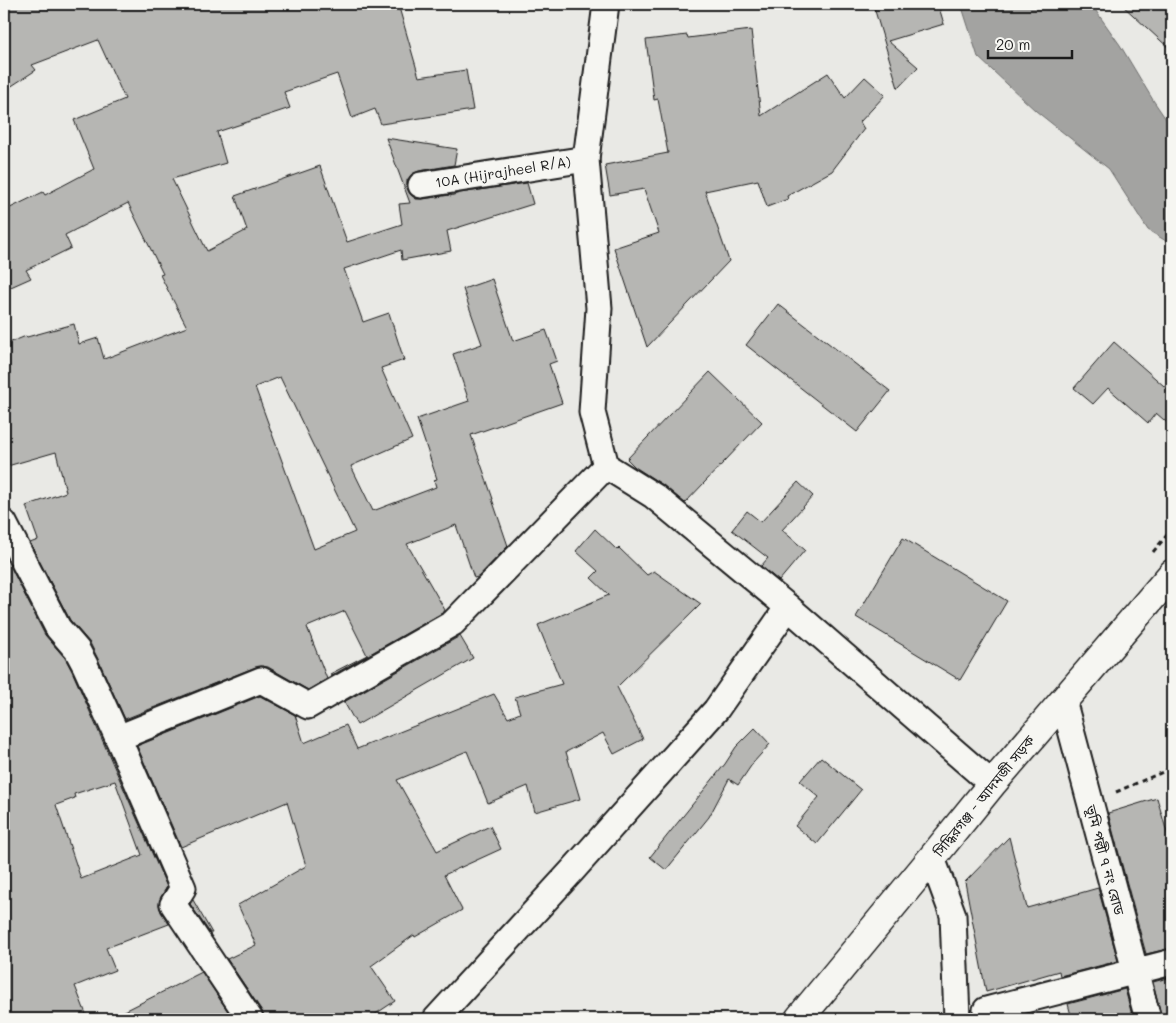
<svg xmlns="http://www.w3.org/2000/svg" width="1176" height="1023" font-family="Mali,'Noto Sans Bengali',sans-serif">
  <rect width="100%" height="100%" fill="#e9e9e5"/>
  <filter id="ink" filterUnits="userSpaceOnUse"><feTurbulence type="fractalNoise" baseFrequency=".02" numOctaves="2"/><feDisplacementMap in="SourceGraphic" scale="10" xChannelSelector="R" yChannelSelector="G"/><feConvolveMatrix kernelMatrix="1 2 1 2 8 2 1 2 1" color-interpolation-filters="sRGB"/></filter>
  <g filter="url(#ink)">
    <polygon fill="#a3a3a1" stroke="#6d6d6c" points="961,4 1091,4 1120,45 1153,100 1172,128 1172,234 1166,241 1148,230 1109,169 1036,111 978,57"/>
    <g fill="#b6b6b3" stroke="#1c1c1c" fill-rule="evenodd">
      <path d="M4 4H398L419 77 466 70 473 110 381 124 375 109 352 118 337 74 284 92 290 108 217 132 226 163 172 179 207 251 247 230 235 196 320 166 347 242 402 224 399 204 410 203 386 138 457 149 454 165 419 171 412 174 407 180V188L410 194 416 199H423L450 195V196L460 193 527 183 533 204 447 231 451 251 402 260 401 250 344 269 363 322 389 313 404 360 381 368 412 439 351 466 373 511 436 487 434 480 437 479 417 419 469 401 453 354 482 344 463 289 492 279 513 341 546 330 557 361 549 364 562 403 471 435 493 499H492L508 546 478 577 474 578 456 525 407 544 445 610 444 612 331 676 330 674 367 655 345 611 307 627 327 679 308 690 268 667 262 666 256 667 125 719 98 659 90 643 70 620 30 543 38 540 26 506 66 492 56 452 4 467V345L26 336 27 337 74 324 79 344 98 338 104 359 187 327 160 275 163 274 128 203 65 235 71 248 26 270 31 278 4 290V211L43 192 45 195 94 169 74 120 125 99 98 40 32 65 36 70 4 91ZM280 377 355 532 314 549 255 387Z"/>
      <polygon points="873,4 938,4 944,24 888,41 918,67 898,88"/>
      <polygon points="1121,4 1172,4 1172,51"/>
      <polygon points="751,30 761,116 828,73 845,98 865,77 885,95 860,122 864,129 832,171 787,196 788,199 767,207 758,180 705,191 729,261 647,347 614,248 659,233 644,189 610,195 605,165 668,153 658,99 654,100 646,40 687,35 688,38"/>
      <polygon points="778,304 890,391 857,432 746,345"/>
      <polygon points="1114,342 1172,393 1172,427 1156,413 1148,423 1108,388 1093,404 1074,388"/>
      <polygon points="710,372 762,422 685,503 663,485 635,467 627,459"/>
      <polygon points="798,482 813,496 782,530 805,550 779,581 761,566 768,558 732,530 747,511 761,522"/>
      <polygon points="595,529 617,550 619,548 647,575 654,571 701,604 617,687 643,739 614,754 603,733 566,752 580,799 535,812 528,786 488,803 467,751 397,780 437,851 490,826 501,849 444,875 462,910 415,937 414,935 371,966 395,1001 368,1019 264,1019 262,1011 227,959 256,945 238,905 306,866 287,802 181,847 137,746 260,696 295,715 304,743 346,725 357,749 494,694 508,718 520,713 515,697 562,684 538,625 609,595 591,578 598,571 576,551"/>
      <polygon points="903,538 1007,601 960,680 856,617"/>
      <path d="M4 554 45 635 65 658 72 671 167 887 161 897 159 905 161 912 169 924 106 948 115 970 75 986 88 1019H4ZM115 781 142 855 81 879 56 805 75 798 74 794Z"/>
      <polygon points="460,636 473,658 357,725 344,702"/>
      <polygon points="755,728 770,744 753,763 738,785 729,779 709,817 666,870 650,857 725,764 736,747"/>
      <polygon points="821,757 861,790 817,844 795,826 819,797 800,781"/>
      <polygon points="1157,798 1172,850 1172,948 1146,954 1108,813"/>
      <polygon points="1009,837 1027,908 1098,888 1118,961 1060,976 1059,971 986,992 965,882"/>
      <polygon points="193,900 212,933 210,933 190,904"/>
      <polygon points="202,972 233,1019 109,1019"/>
      <polygon points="1172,977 1172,1019 1162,1019 1153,982"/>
      <polygon points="1125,989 1133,1019 1072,1019 1068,1004"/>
    </g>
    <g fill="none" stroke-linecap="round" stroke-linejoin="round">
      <g stroke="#1c1c1c" stroke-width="29">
        <g id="street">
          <polyline points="606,4 586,159 599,308 592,412 606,466 654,496 788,607 992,784"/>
          <polyline points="421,185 586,159"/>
          <polyline points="4,523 58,628 77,650 85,665 118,738 183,888 173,904 250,1019"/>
          <polyline points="1063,700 1148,1019"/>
          <polyline points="118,738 261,680 308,706 453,623 606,466"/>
          <polyline points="932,858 953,915 957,1019"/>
          <polyline points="436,1019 571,872 716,710 788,607"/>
          <polyline points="988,1019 986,1010 1172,962"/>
        </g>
      </g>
      <g stroke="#1c1c1c" stroke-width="31">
        <polyline id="primary" points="799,1019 932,858 992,784 1172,574"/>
      </g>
      <g stroke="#1c1c1c" stroke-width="3" stroke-dasharray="5 4" stroke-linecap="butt">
        <polyline points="1153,552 1172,529"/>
        <polyline points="1116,792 1172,768"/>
      </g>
      <use href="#street" stroke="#f6f6f2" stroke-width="25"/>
      <use href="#primary" stroke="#f6f6f2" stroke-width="28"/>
    </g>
  </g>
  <g text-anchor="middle" stroke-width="5" stroke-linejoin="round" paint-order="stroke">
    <g font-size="14" fill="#1c1c1c" stroke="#f6f6f2">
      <text transform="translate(503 172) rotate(-9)" y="5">10A (Hijrajheel R/A)</text>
      <text transform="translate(984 796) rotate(-51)" y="5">সিদ্ধিরগঞ্জ - আদমজী সড়ক</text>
      <text transform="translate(1105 860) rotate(75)" y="5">ভূমি পল্লী ৭ নং রোড</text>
    </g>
  </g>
  <rect width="1176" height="1023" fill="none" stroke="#f6f6f2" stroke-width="20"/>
  <rect x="10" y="10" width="1156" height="1003" fill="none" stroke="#1c1c1c" stroke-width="2" filter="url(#ink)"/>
  <path d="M988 50v8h84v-8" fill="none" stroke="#1c1c1c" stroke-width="2.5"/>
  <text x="996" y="50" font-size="15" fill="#1c1c1c" stroke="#f6f6f2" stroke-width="4" paint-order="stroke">20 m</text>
</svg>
